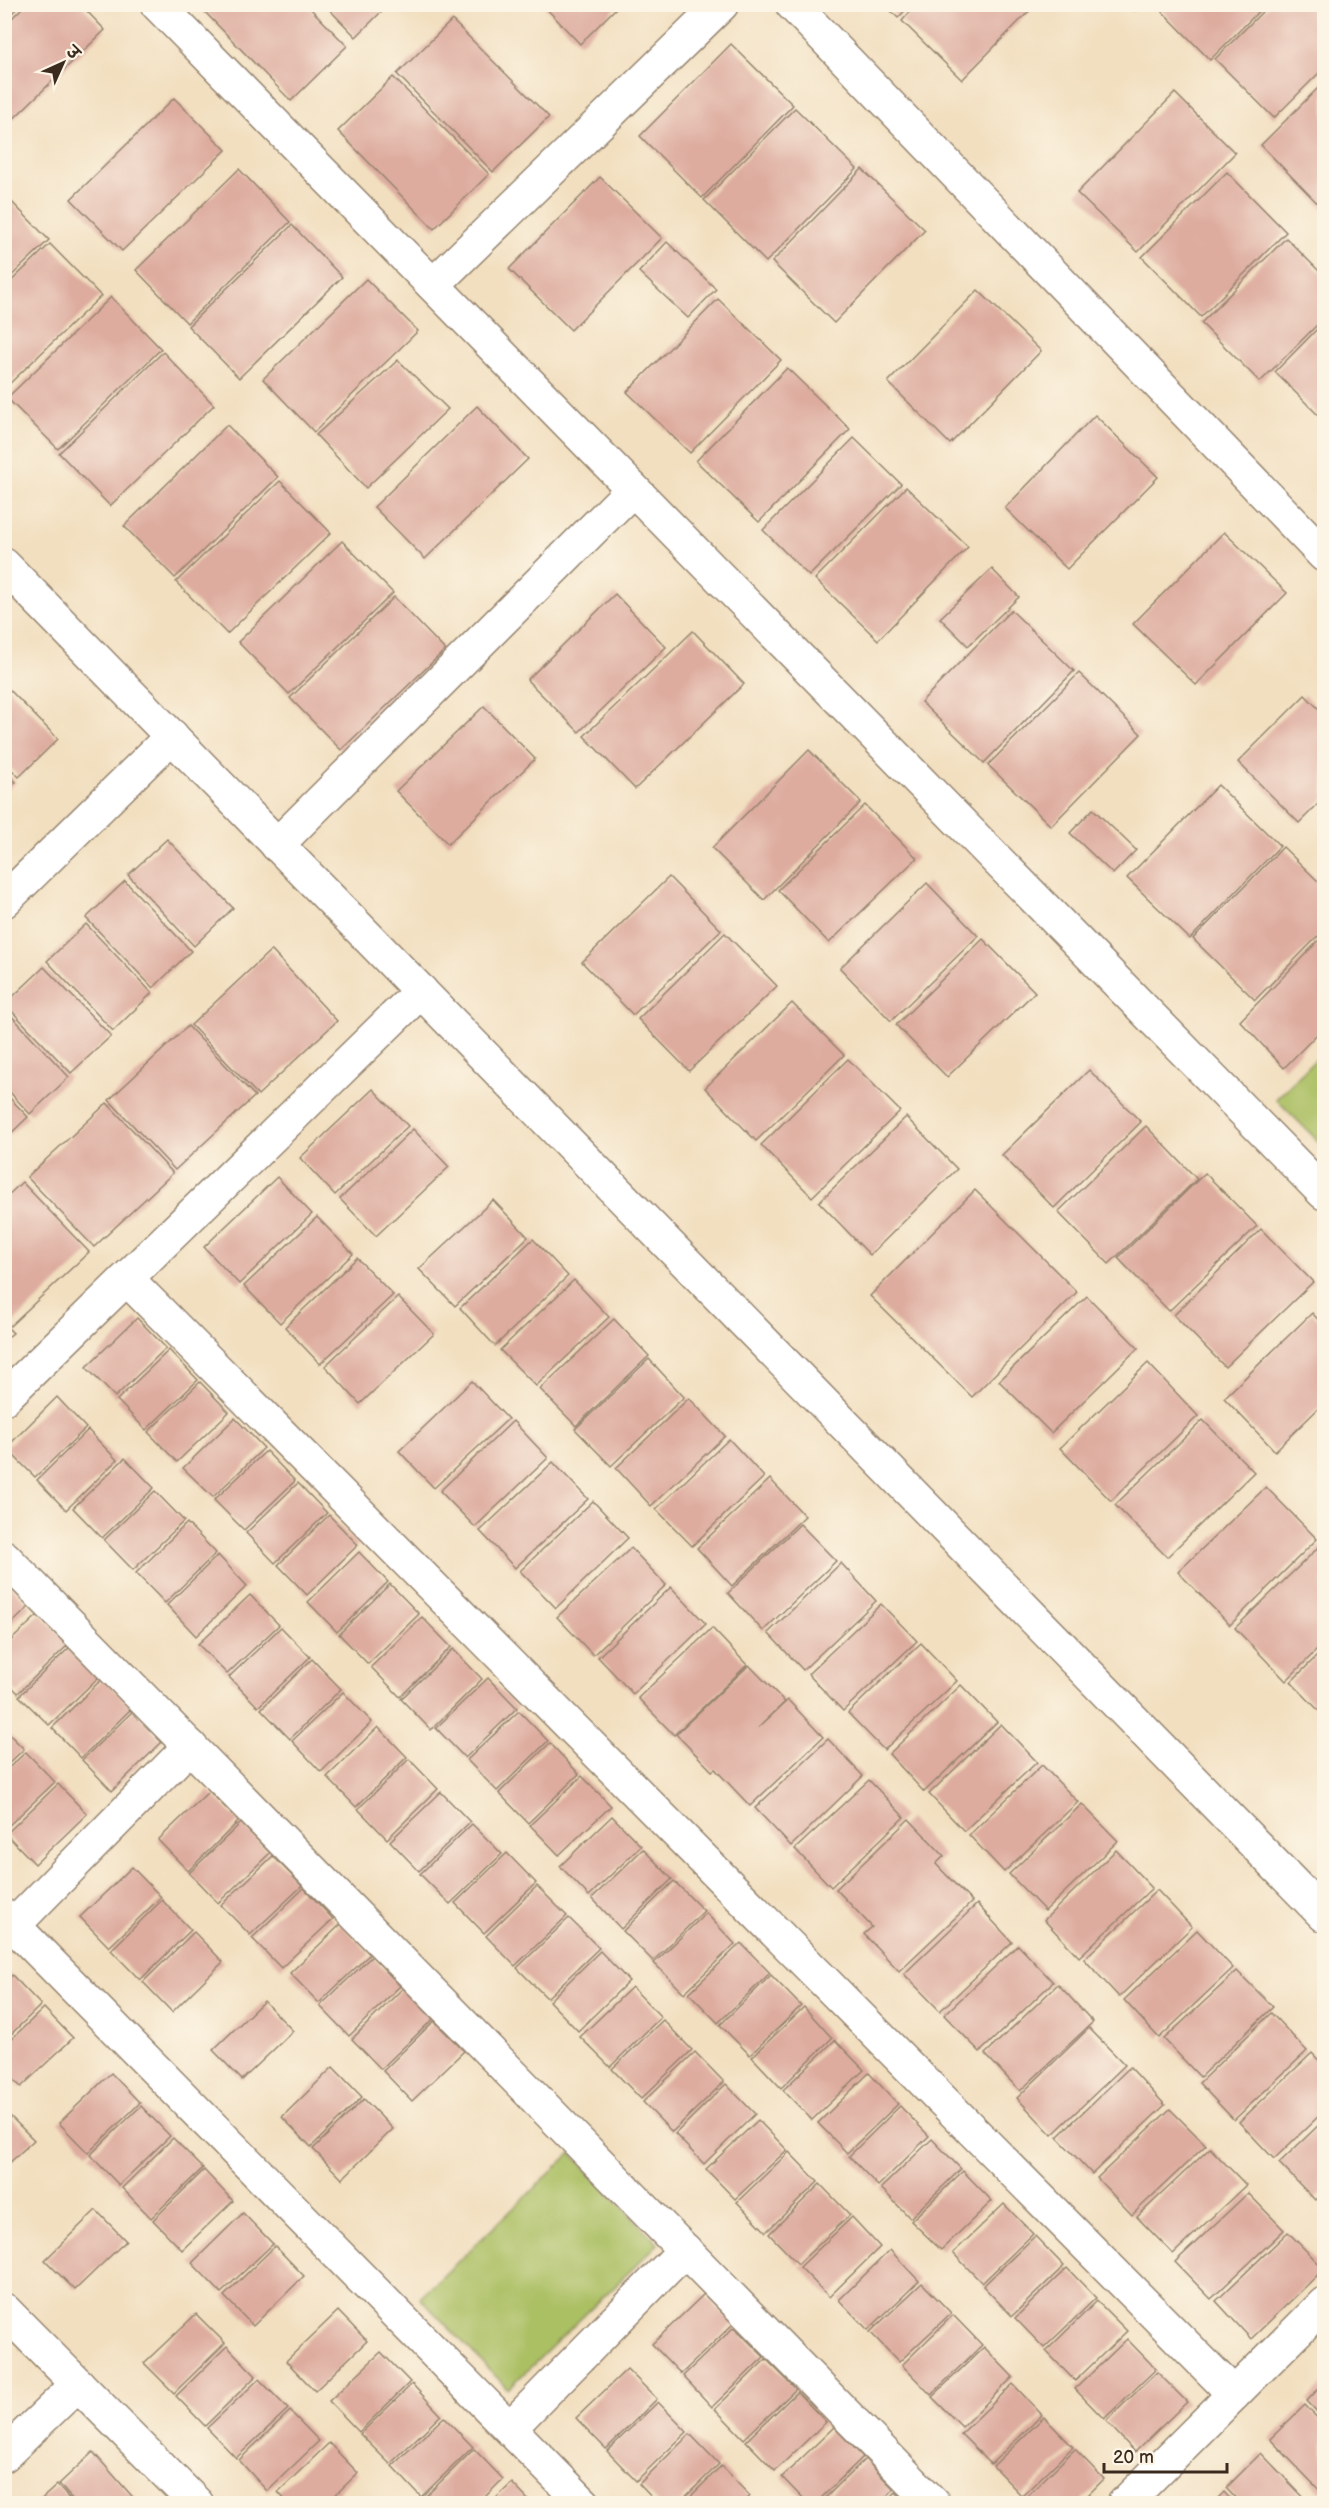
<svg xmlns="http://www.w3.org/2000/svg" width="1329" height="2508" font-family="'Balsamiq Sans','Playpen Sans Deva',sans-serif">
  <rect width="100%" height="100%" fill="#fcf5e5"/>
  <filter id="ink" filterUnits="userSpaceOnUse"><feTurbulence type="fractalNoise" baseFrequency=".0167" numOctaves="2"/><feDisplacementMap in="SourceGraphic" scale="12" xChannelSelector="R" yChannelSelector="G"/><feConvolveMatrix kernelMatrix="1 2 1 2 8 2 1 2 1" color-interpolation-filters="sRGB"/></filter>
  <filter id="wash" filterUnits="userSpaceOnUse"><feTurbulence type="fractalNoise" baseFrequency=".008" numOctaves="4" result="noise"/><feDisplacementMap in="SourceGraphic" scale="24" xChannelSelector="R" yChannelSelector="G"/><feGaussianBlur stdDeviation="1.35" result="paint"/><feColorMatrix in="noise" values="0 0 0 0 0 0 0 0 0 0 0 0 0 0 0 0 0 1.4 0 .05"/><feComposite in="paint" operator="in"/></filter>
  <g filter="url(#wash)">
    <rect width="100%" height="100%" fill="#f2dfc0"/>
    <g fill="#abbf63" stroke="#737440" stroke-width="1.5">
      <polygon points="1324,1051 1324,1147 1276,1099"/>
      <polygon points="571,2153 658,2244 508,2389 420,2298"/>
    </g>
    <g id="blocks">
      <g fill="#ddac9f">
        <polygon points="4,4 21,4 4,21"/>
        <polygon points="26,4 80,4 105,30 4,128 4,26"/>
        <polygon points="206,4 306,4 347,46 291,101 202,9"/>
        <polygon points="324,4 389,4 356,37"/>
        <polygon points="542,4 620,4 580,44"/>
        <polygon points="884,4 911,4 898,18"/>
        <polygon points="917,4 1036,4 962,80 902,21"/>
        <polygon points="1128,4 1141,4 1134,11"/>
        <polygon points="1155,4 1266,4 1210,60"/>
        <polygon points="1270,4 1324,4 1324,68 1274,118 1215,59"/>
        <polygon points="452,20 549,117 493,172 397,74"/>
        <polygon points="731,44 793,105 702,198 640,136"/>
        <polygon points="393,77 489,174 434,229 338,131"/>
        <polygon points="1324,82 1324,210 1261,145"/>
        <polygon points="1175,93 1235,153 1138,252 1077,193"/>
        <polygon points="174,98 226,150 122,251 71,199"/>
        <polygon points="795,108 857,169 766,262 704,200"/>
        <polygon points="239,169 290,222 187,323 136,270"/>
        <polygon points="862,169 925,230 834,323 772,262"/>
        <polygon points="1227,172 1286,232 1201,317 1142,257"/>
        <polygon points="600,177 662,238 571,330 509,269"/>
        <polygon points="4,194 49,240 4,283"/>
        <polygon points="292,225 342,277 239,378 188,326"/>
        <polygon points="1286,238 1324,276 1324,318 1260,382 1201,323"/>
        <polygon points="667,242 716,289 688,318 639,272"/>
        <polygon points="50,244 101,296 4,389 4,288"/>
        <polygon points="366,279 418,331 314,432 263,379"/>
        <polygon points="978,290 1041,351 950,444 888,382"/>
        <polygon points="111,297 161,349 58,449 7,398"/>
        <polygon points="718,299 781,360 690,453 627,392"/>
        <polygon points="1324,322 1324,421 1275,372"/>
        <polygon points="163,352 214,405 110,506 59,453"/>
        <polygon points="398,360 448,409 366,488 316,435"/>
        <polygon points="787,368 850,429 759,522 696,461"/>
        <polygon points="477,406 528,459 425,559 374,507"/>
        <polygon points="1095,415 1158,477 1067,569 1005,508"/>
        <polygon points="227,425 278,477 175,578 124,526"/>
        <polygon points="854,438 901,484 809,576 763,530"/>
        <polygon points="280,481 331,533 227,634 176,582"/>
        <polygon points="906,487 968,547 878,640 815,579"/>
        <polygon points="1224,532 1287,593 1196,685 1133,624"/>
        <polygon points="342,541 393,593 289,694 238,642"/>
        <polygon points="992,569 1019,597 968,646 940,618"/>
        <polygon points="615,594 666,647 579,732 527,680"/>
        <polygon points="394,597 445,650 341,750 290,698"/>
        <polygon points="1011,610 1074,671 984,763 921,702"/>
        <polygon points="693,631 744,684 635,789 584,736"/>
        <polygon points="1079,673 1141,734 1051,826 988,765"/>
        <polygon points="4,684 58,739 19,777 4,762"/>
        <polygon points="1305,695 1324,714 1324,798 1299,823 1238,762"/>
        <polygon points="484,706 535,759 448,844 396,791"/>
        <polygon points="809,750 861,802 764,900 712,848"/>
        <polygon points="4,770 16,782 4,793"/>
        <polygon points="1218,785 1280,846 1190,939 1127,878"/>
        <polygon points="865,805 917,858 829,943 778,890"/>
        <polygon points="1093,809 1136,850 1113,874 1070,833"/>
        <polygon points="167,839 233,908 194,946 128,875"/>
        <polygon points="1283,847 1324,887 1324,930 1255,1000 1193,939"/>
        <polygon points="669,877 721,930 633,1015 582,962"/>
        <polygon points="125,881 191,951 153,988 86,918"/>
        <polygon points="927,883 978,936 891,1021 840,968"/>
        <polygon points="86,924 152,993 113,1031 47,961"/>
        <polygon points="725,933 777,986 689,1071 638,1019"/>
        <polygon points="1324,935 1324,1027 1284,1068 1240,1021"/>
        <polygon points="983,939 1035,992 947,1077 896,1025"/>
        <polygon points="271,950 337,1021 258,1095 191,1025"/>
        <polygon points="44,967 111,1036 71,1073 5,1004"/>
        <polygon points="792,1003 844,1055 756,1141 705,1088"/>
        <polygon points="5,1009 69,1077 30,1114 5,1087"/>
        <polygon points="188,1026 255,1096 175,1170 109,1100"/>
        <polygon points="848,1059 900,1111 812,1197 761,1145"/>
        <polygon points="1089,1070 1141,1122 1054,1208 1002,1155"/>
        <polygon points="373,1089 408,1126 335,1195 300,1158"/>
        <polygon points="4,1092 28,1117 4,1140"/>
        <polygon points="107,1103 173,1173 94,1247 27,1177"/>
        <polygon points="906,1117 957,1169 870,1255 819,1202"/>
        <polygon points="1146,1126 1197,1179 1109,1264 1058,1212"/>
        <polygon points="413,1129 449,1167 376,1236 340,1199"/>
        <polygon points="1205,1173 1257,1226 1169,1311 1118,1258"/>
        <polygon points="277,1177 312,1214 239,1284 204,1247"/>
        <polygon points="22,1182 89,1252 10,1326 4,1320 4,1199"/>
        <polygon points="975,1190 1077,1292 972,1397 870,1296"/>
        <polygon points="493,1200 528,1237 455,1306 419,1269"/>
        <polygon points="317,1217 353,1254 280,1323 244,1286"/>
        <polygon points="1261,1229 1313,1282 1225,1367 1174,1315"/>
        <polygon points="533,1239 568,1276 495,1346 460,1308"/>
        <polygon points="357,1258 393,1295 320,1364 285,1327"/>
        <polygon points="574,1280 609,1317 536,1386 500,1350"/>
        <polygon points="1087,1296 1138,1348 1051,1433 999,1381"/>
        <polygon points="398,1297 434,1334 360,1404 325,1366"/>
        <polygon points="1312,1313 1324,1326 1324,1403 1275,1451 1224,1398"/>
        <polygon points="137,1318 166,1348 115,1397 86,1367"/>
        <polygon points="614,1319 649,1356 576,1426 540,1389"/>
        <polygon points="4,1324 13,1333 4,1340"/>
        <polygon points="169,1350 198,1380 146,1430 117,1400"/>
        <polygon points="649,1359 684,1397 611,1466 575,1429"/>
        <polygon points="1148,1363 1198,1416 1111,1501 1060,1448"/>
        <polygon points="472,1381 508,1419 434,1488 399,1451"/>
        <polygon points="200,1382 229,1412 177,1462 148,1432"/>
        <polygon points="57,1397 86,1428 35,1477 6,1448"/>
        <polygon points="689,1398 725,1436 651,1506 616,1468"/>
        <polygon points="235,1418 264,1448 213,1497 183,1468"/>
        <polygon points="1203,1420 1254,1472 1167,1557 1115,1505"/>
        <polygon points="513,1421 548,1458 475,1527 440,1491"/>
        <polygon points="88,1430 117,1460 66,1510 37,1480"/>
        <polygon points="729,1439 764,1477 692,1546 656,1509"/>
        <polygon points="266,1451 295,1481 244,1530 214,1500"/>
        <polygon points="125,1458 154,1488 102,1538 73,1508"/>
        <polygon points="553,1462 588,1499 515,1568 480,1531"/>
        <polygon points="770,1479 805,1516 732,1586 697,1548"/>
        <polygon points="298,1483 327,1513 275,1563 246,1533"/>
        <polygon points="1266,1487 1317,1539 1230,1625 1178,1572"/>
        <polygon points="155,1491 184,1521 133,1570 104,1540"/>
        <polygon points="593,1501 628,1538 556,1608 520,1571"/>
        <polygon points="329,1515 358,1545 307,1595 278,1565"/>
        <polygon points="187,1523 216,1553 165,1603 136,1573"/>
        <polygon points="800,1524 836,1561 763,1631 728,1593"/>
        <polygon points="1323,1543 1324,1545 1324,1643 1286,1681 1235,1628"/>
        <polygon points="631,1548 666,1585 593,1655 557,1617"/>
        <polygon points="359,1552 388,1582 337,1632 308,1602"/>
        <polygon points="218,1555 247,1586 196,1636 167,1605"/>
        <polygon points="841,1563 876,1601 803,1670 768,1633"/>
        <polygon points="4,1579 30,1606 4,1631"/>
        <polygon points="390,1584 419,1614 368,1664 339,1634"/>
        <polygon points="671,1587 706,1624 633,1694 598,1657"/>
        <polygon points="250,1595 279,1625 227,1674 198,1644"/>
        <polygon points="881,1604 917,1641 843,1711 808,1674"/>
        <polygon points="40,1613 69,1644 18,1693 4,1679 4,1647"/>
        <polygon points="422,1617 451,1647 400,1697 371,1667"/>
        <polygon points="281,1627 310,1657 258,1707 229,1677"/>
        <polygon points="712,1628 747,1665 674,1735 638,1698"/>
        <polygon points="921,1643 957,1681 884,1750 848,1713"/>
        <polygon points="71,1646 100,1676 49,1725 19,1696"/>
        <polygon points="453,1649 482,1679 431,1730 401,1699"/>
        <polygon points="1324,1649 1324,1716 1291,1682"/>
        <polygon points="312,1659 341,1689 290,1739 261,1709"/>
        <polygon points="749,1665 785,1702 758,1728 788,1700 823,1737 750,1806 715,1769 712,1771 676,1734"/>
        <polygon points="103,1678 132,1708 81,1758 52,1728"/>
        <polygon points="488,1678 517,1708 465,1758 436,1728"/>
        <polygon points="961,1685 997,1722 924,1792 889,1754"/>
        <polygon points="343,1692 372,1722 321,1772 292,1741"/>
        <polygon points="134,1710 163,1741 112,1791 82,1760"/>
        <polygon points="519,1711 548,1741 497,1791 467,1760"/>
        <polygon points="1001,1724 1037,1762 964,1831 929,1794"/>
        <polygon points="378,1727 407,1757 356,1807 327,1777"/>
        <polygon points="4,1729 24,1749 4,1768"/>
        <polygon points="828,1739 863,1776 791,1846 755,1808"/>
        <polygon points="550,1743 579,1774 528,1823 499,1793"/>
        <polygon points="26,1752 55,1782 4,1830 4,1772"/>
        <polygon points="409,1759 438,1789 387,1839 358,1809"/>
        <polygon points="1042,1765 1078,1802 1004,1872 969,1835"/>
        <polygon points="582,1776 611,1806 559,1855 530,1825"/>
        <polygon points="869,1780 904,1817 831,1887 795,1849"/>
        <polygon points="58,1784 87,1814 35,1864 6,1834"/>
        <polygon points="209,1791 239,1821 188,1871 158,1840"/>
        <polygon points="441,1792 470,1822 419,1871 390,1841"/>
        <polygon points="1082,1804 1118,1841 1045,1911 1009,1874"/>
        <polygon points="612,1816 641,1846 589,1896 560,1866"/>
        <polygon points="909,1819 944,1856 936,1864 972,1902 899,1971 864,1934 872,1927 836,1889"/>
        <polygon points="241,1823 270,1853 218,1903 189,1873"/>
        <polygon points="472,1824 502,1854 450,1904 420,1874"/>
        <polygon points="643,1849 672,1879 621,1929 592,1898"/>
        <polygon points="1116,1850 1152,1888 1079,1957 1044,1920"/>
        <polygon points="507,1853 536,1883 484,1933 455,1903"/>
        <polygon points="273,1856 302,1886 250,1935 221,1905"/>
        <polygon points="132,1867 161,1897 109,1947 80,1917"/>
        <polygon points="674,1881 704,1911 653,1961 623,1931"/>
        <polygon points="537,1886 567,1916 515,1966 486,1936"/>
        <polygon points="304,1888 333,1919 281,1968 252,1938"/>
        <polygon points="1157,1890 1192,1927 1119,1997 1084,1959"/>
        <polygon points="162,1900 191,1930 140,1980 111,1950"/>
        <polygon points="977,1904 1012,1942 940,2011 904,1974"/>
        <polygon points="706,1913 735,1944 684,1993 654,1963"/>
        <polygon points="569,1918 599,1948 547,1998 517,1968"/>
        <polygon points="341,1924 370,1954 319,2003 290,1973"/>
        <polygon points="1197,1930 1233,1968 1159,2038 1124,2000"/>
        <polygon points="194,1932 223,1962 172,2012 143,1982"/>
        <polygon points="741,1943 770,1973 718,2023 689,1993"/>
        <polygon points="1018,1945 1053,1982 980,2052 944,2015"/>
        <polygon points="600,1951 629,1981 578,2031 549,2001"/>
        <polygon points="372,1956 400,1986 349,2036 320,2006"/>
        <polygon points="4,1967 10,1973 4,1979"/>
        <polygon points="1237,1971 1273,2007 1200,2077 1164,2039"/>
        <polygon points="12,1975 41,2005 4,2041 4,1983"/>
        <polygon points="771,1975 801,2006 750,2055 720,2025"/>
        <polygon points="1058,1984 1093,2022 1020,2091 985,2054"/>
        <polygon points="632,1987 661,2017 610,2067 580,2037"/>
        <polygon points="403,1988 433,2019 381,2069 352,2039"/>
        <polygon points="264,2001 293,2031 242,2080 213,2050"/>
        <polygon points="804,2007 832,2038 781,2088 752,2057"/>
        <polygon points="44,2008 73,2038 21,2087 4,2070 4,2046"/>
        <polygon points="1271,2013 1307,2051 1234,2120 1199,2083"/>
        <polygon points="663,2020 692,2050 641,2099 612,2069"/>
        <polygon points="434,2021 464,2051 412,2101 383,2071"/>
        <polygon points="1089,2028 1125,2065 1052,2135 1017,2098"/>
        <polygon points="835,2040 864,2070 812,2120 783,2090"/>
        <polygon points="695,2052 724,2082 672,2132 643,2102"/>
        <polygon points="1312,2053 1324,2066 1324,2111 1274,2159 1239,2122"/>
        <polygon points="333,2067 362,2097 311,2147 282,2117"/>
        <polygon points="1130,2067 1165,2105 1092,2174 1057,2137"/>
        <polygon points="111,2073 140,2103 88,2153 59,2123"/>
        <polygon points="869,2073 898,2104 847,2153 818,2123"/>
        <polygon points="726,2084 755,2114 704,2164 675,2134"/>
        <polygon points="364,2099 393,2129 342,2179 313,2149"/>
        <polygon points="141,2106 170,2136 119,2185 90,2155"/>
        <polygon points="900,2106 929,2136 878,2186 849,2156"/>
        <polygon points="1170,2109 1206,2145 1132,2215 1097,2178"/>
        <polygon points="4,2110 34,2140 4,2168"/>
        <polygon points="758,2120 787,2150 735,2199 706,2169"/>
        <polygon points="1324,2120 1324,2191 1315,2200 1279,2163"/>
        <polygon points="173,2138 203,2168 151,2218 122,2188"/>
        <polygon points="932,2139 961,2169 910,2218 881,2188"/>
        <polygon points="1210,2148 1246,2185 1173,2254 1137,2217"/>
        <polygon points="789,2152 818,2182 766,2232 737,2202"/>
        <polygon points="204,2170 233,2201 182,2250 153,2220"/>
        <polygon points="963,2171 992,2201 941,2250 911,2221"/>
        <polygon points="820,2184 850,2215 798,2264 769,2234"/>
        <polygon points="1248,2193 1284,2230 1211,2299 1175,2262"/>
        <polygon points="1004,2204 1033,2234 982,2283 953,2253"/>
        <polygon points="96,2210 126,2241 75,2290 45,2260"/>
        <polygon points="243,2213 273,2244 221,2293 192,2263"/>
        <polygon points="852,2217 880,2247 829,2297 800,2267"/>
        <polygon points="1288,2232 1324,2269 1251,2339 1216,2301"/>
        <polygon points="1035,2236 1064,2266 1012,2316 983,2286"/>
        <polygon points="275,2246 304,2276 253,2326 224,2296"/>
        <polygon points="890,2250 919,2281 868,2330 839,2300"/>
        <polygon points="1067,2268 1096,2298 1044,2348 1015,2318"/>
        <polygon points="922,2283 951,2313 899,2362 870,2332"/>
        <polygon points="704,2294 733,2324 681,2374 652,2344"/>
        <polygon points="1097,2301 1127,2331 1075,2381 1046,2351"/>
        <polygon points="338,2311 367,2341 315,2391 286,2361"/>
        <polygon points="196,2314 225,2343 174,2393 144,2363"/>
        <polygon points="953,2315 982,2345 931,2395 902,2365"/>
        <polygon points="734,2327 764,2357 712,2407 683,2376"/>
        <polygon points="1127,2339 1156,2369 1104,2419 1075,2389"/>
        <polygon points="227,2346 256,2376 205,2426 176,2396"/>
        <polygon points="984,2347 1013,2377 962,2427 932,2397"/>
        <polygon points="381,2352 410,2382 359,2432 329,2401"/>
        <polygon points="766,2359 796,2389 744,2439 715,2409"/>
        <polygon points="627,2369 657,2399 606,2449 576,2418"/>
        <polygon points="1157,2372 1187,2402 1135,2452 1106,2421"/>
        <polygon points="259,2379 288,2409 236,2458 207,2428"/>
        <polygon points="1324,2383 1324,2419 1307,2401"/>
        <polygon points="412,2384 441,2415 390,2464 360,2434"/>
        <polygon points="1013,2384 1042,2415 991,2464 961,2434"/>
        <polygon points="797,2392 826,2422 775,2471 746,2441"/>
        <polygon points="658,2402 687,2432 636,2481 607,2451"/>
        <polygon points="1305,2405 1324,2425 1324,2495 1270,2439"/>
        <polygon points="290,2411 319,2441 267,2491 239,2460"/>
        <polygon points="444,2417 473,2447 421,2497 392,2466"/>
        <polygon points="1044,2417 1073,2447 1022,2496 993,2466"/>
        <polygon points="834,2427 863,2457 815,2504 808,2504 782,2477"/>
        <polygon points="690,2434 719,2464 678,2504 658,2504 639,2484"/>
        <polygon points="329,2443 358,2473 326,2504 289,2504 278,2492"/>
        <polygon points="474,2449 503,2479 478,2504 428,2504 423,2499"/>
        <polygon points="1075,2449 1104,2479 1079,2504 1029,2504 1024,2499"/>
        <polygon points="93,2452 139,2504 76,2504 59,2484"/>
        <polygon points="1261,2453 1310,2504 1241,2504 1226,2488"/>
        <polygon points="865,2459 894,2489 879,2504 819,2504"/>
        <polygon points="721,2466 750,2496 743,2504 683,2504"/>
        <polygon points="512,2483 532,2504 490,2504"/>
        <polygon points="57,2485 74,2504 36,2504"/>
        <polygon points="896,2492 908,2504 884,2504"/>
        <polygon points="1224,2492 1235,2504 1212,2504"/>
      </g>
    </g>
  </g>
  <g filter="url(#ink)">
    <use href="#blocks" fill-opacity="0" stroke="#96846f" stroke-width="1.5"/>
    <g fill="none" stroke-linecap="round" stroke-linejoin="round">
      <g stroke="#96846f" stroke-width="36">
        <g id="minor">
          <polyline points="157,4 1324,1193"/>
          <polyline points="792,4 1324,555"/>
          <polyline points="433,285 722,4"/>
          <polyline points="4,565 1324,1915"/>
          <polyline points="277,845 633,489"/>
          <polyline points="4,901 172,736"/>
          <polyline points="127,1279 1234,2394"/>
          <polyline points="4,1398 421,991"/>
          <polyline points="4,1557 934,2504"/>
          <polyline points="4,1916 584,2504"/>
          <polyline points="14,1925 190,1746"/>
          <polyline points="4,2310 197,2504"/>
          <polyline points="510,2428 685,2250"/>
          <polyline points="4,2455 78,2384"/>
          <polyline points="1124,2504 1324,2304"/>
        </g>
      </g>
      <use href="#minor" stroke="#fff" stroke-width="33"/>
    </g>
  </g>
  <rect width="1329" height="2508" fill="none" stroke="#fcf5e5" stroke-width="24"/>
  <g transform="translate(63 63) rotate(45)" stroke="#fcf5e5" stroke-width="4.5" paint-order="stroke">
  <path d="M0-4.5L10 22L0 15L-10 22Z" fill="#3b2a1e"/>
  <text y="-9" font-size="16" font-weight="bold" text-anchor="middle" fill="#3b2a1e">उ</text>
  </g>
  <path d="M1104 2463v9h123v-9" fill="none" stroke="#3b2a1e" stroke-width="3"/>
  <text x="1113" y="2463" font-size="18" fill="#3b2a1e" stroke="#fcf5e5" stroke-width="4.5" paint-order="stroke">20 m</text>
</svg>
